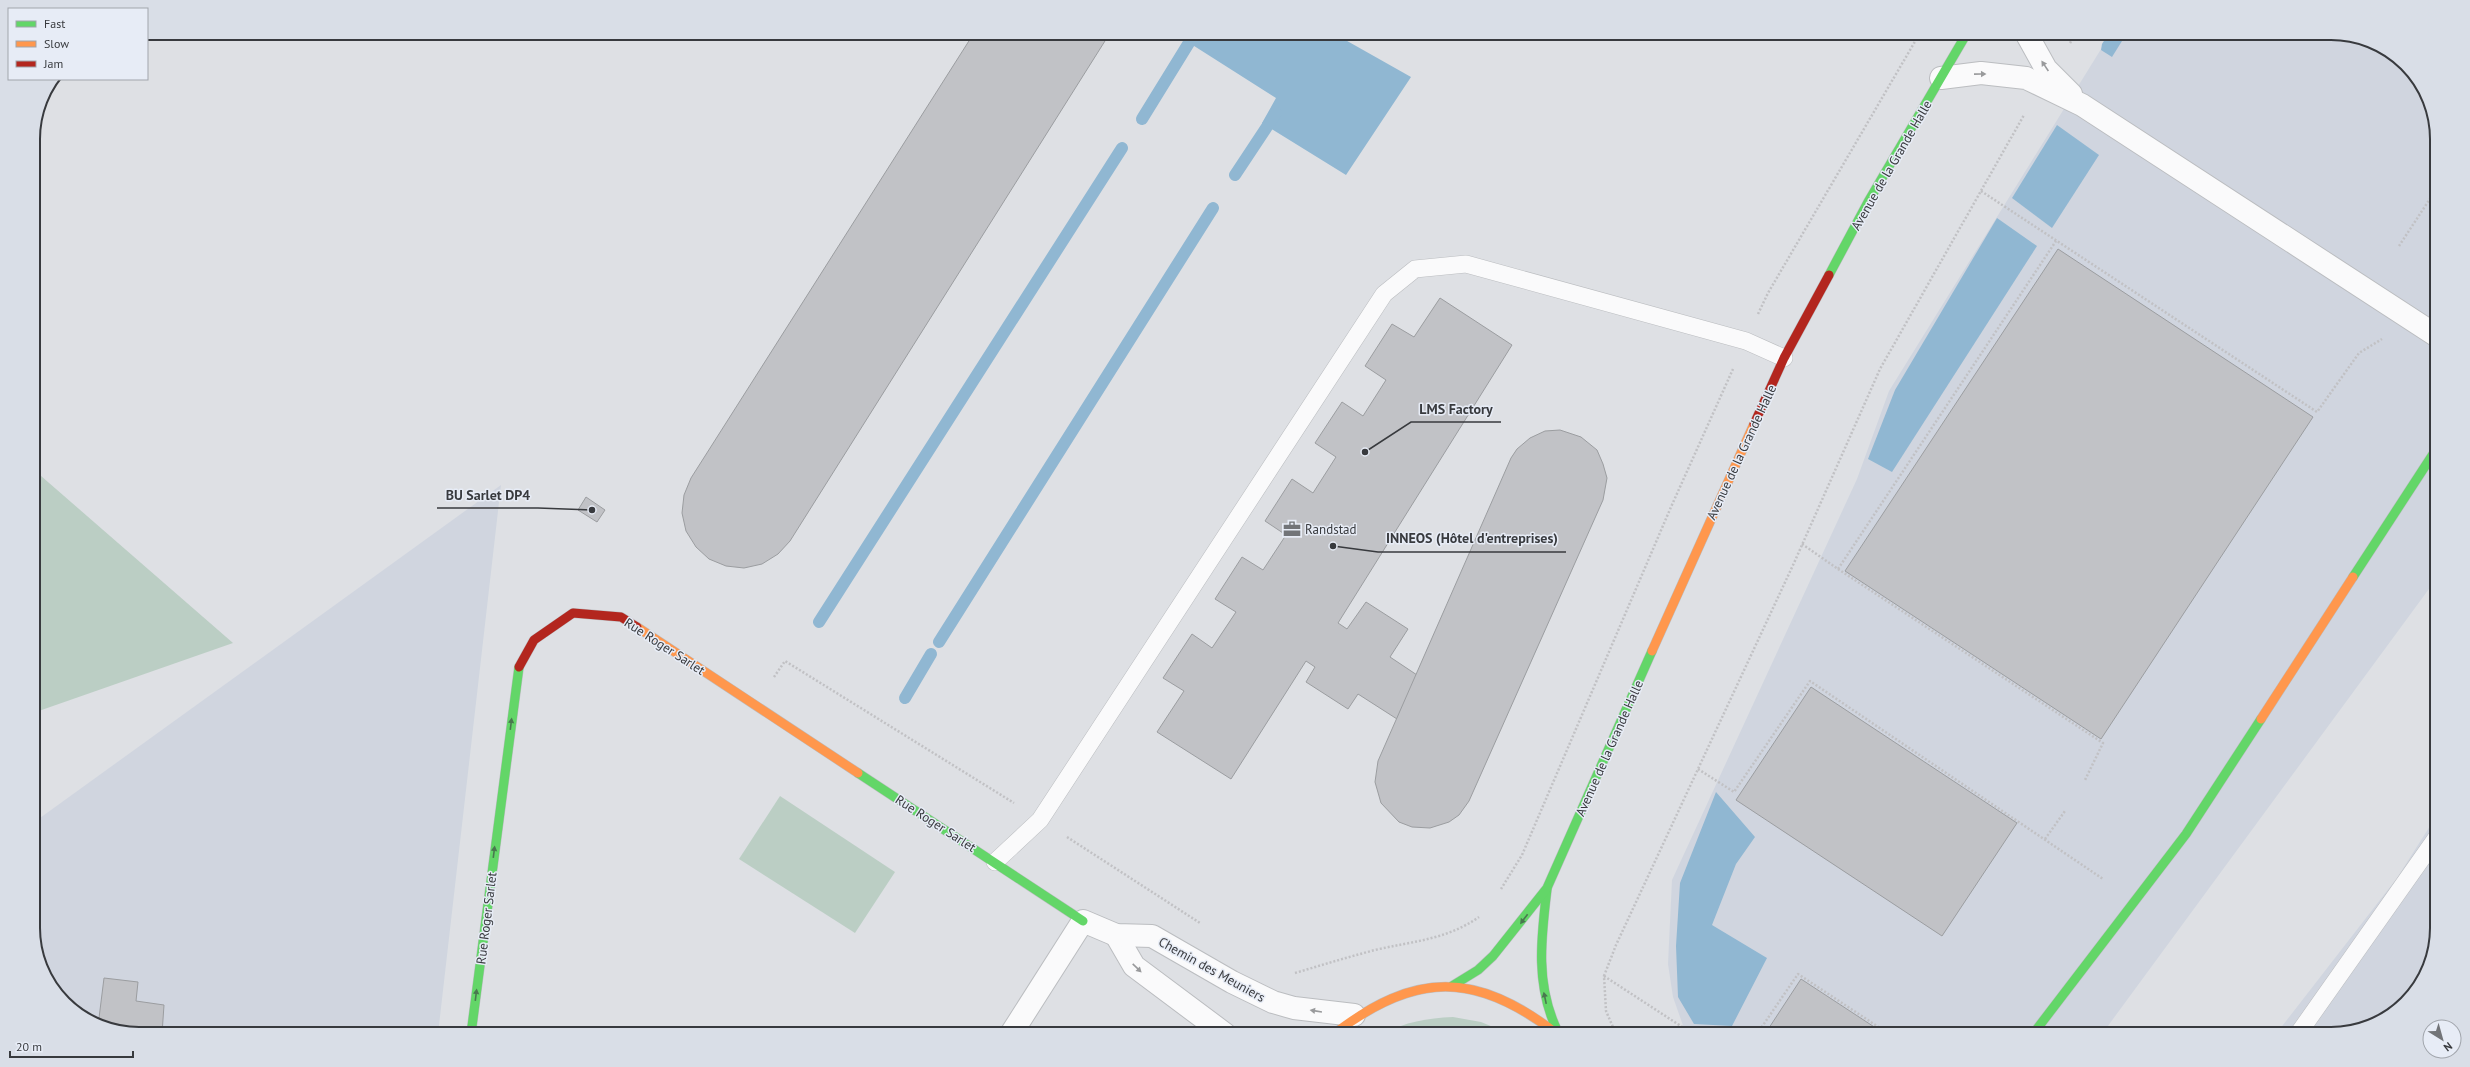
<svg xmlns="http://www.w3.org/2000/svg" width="2470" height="1067" font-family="'PT Sans',sans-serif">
  <rect width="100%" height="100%" fill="#dee0e4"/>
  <g fill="#d0d5df">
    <polygon points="2111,33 2331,33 2372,41 2419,80 2437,132 2437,578 2102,1034 1686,1034 1673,997 1668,964 1672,880 1857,479 1889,391"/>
    <polygon points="501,485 438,1034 139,1034 98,1026 55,992 33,935 33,823"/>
    <polygon points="2437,815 2437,928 2429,969 2390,1016 2332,1034 2276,1034 2397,878"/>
  </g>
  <g fill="#bbcec4">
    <polygon points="33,469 233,643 33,713"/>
    <polygon points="780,796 895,872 855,933 739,859"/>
    <path d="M1453 1017 1481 1022 1510 1034H1383C1405 1022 1427 1018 1453 1017Z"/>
  </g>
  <g fill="#90b7d2">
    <polygon points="1181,33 1333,33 1411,77 1346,175 1262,123 1276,98 1180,37"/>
    <polygon points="2109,33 2127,33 2112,57 2101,50 2102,44"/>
    <polygon points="2057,125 2099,155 2052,228 2012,198"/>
    <polygon points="1997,218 2037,246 1892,472 1868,459 1895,390"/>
    <polygon points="1716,792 1755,837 1736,864 1712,925 1767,958 1732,1026 1694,1024 1678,997 1676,946 1680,883"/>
  </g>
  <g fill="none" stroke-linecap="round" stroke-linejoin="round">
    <g stroke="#90b7d2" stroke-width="12">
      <polyline points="1142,119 1195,33"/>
      <polyline points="1235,175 1276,113"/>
      <polyline points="819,622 1122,148"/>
      <polyline points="939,642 1213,208"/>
      <polyline points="905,698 931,654"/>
    </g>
  </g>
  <g fill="#c1c2c6" stroke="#9b9da0">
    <polygon points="974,33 1110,33 790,541 778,554 762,564 744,568 726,566 709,559 696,547 686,531 682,513 684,495 691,478"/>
    <polygon points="2058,249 2313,417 2101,739 1845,571"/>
    <polygon points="1440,298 1512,345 1338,623 1347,629 1366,602 1408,629 1390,657 1417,675 1397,719 1358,694 1348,709 1306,682 1315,667 1306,661 1231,779 1157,732 1184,691 1163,678 1192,634 1212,648 1236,612 1215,599 1242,557 1263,570 1286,535 1265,521 1292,479 1313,493 1336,457 1315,443 1342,402 1363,416 1386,380 1365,366 1392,324 1414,337"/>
    <polygon points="1560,430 1581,437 1597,450 1603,464 1607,478 1603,500 1469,801 1459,815 1449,822 1430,828 1412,827 1399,822 1381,803 1375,782 1378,761 1511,458 1517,449 1530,438 1545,431"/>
    <polygon points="586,497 605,510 597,522 578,510"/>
    <polygon points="1811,687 2017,823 1942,936 1736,800"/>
    <polygon points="104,978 138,982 136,1001 164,1005 162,1034 139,1034 98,1026"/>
    <polygon points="1801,979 1885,1034 1765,1034"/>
    <polygon points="165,1031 184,1033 164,1034"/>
  </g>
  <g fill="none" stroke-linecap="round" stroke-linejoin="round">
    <g stroke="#bbbdc0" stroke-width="18">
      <g id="lane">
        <polyline points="995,862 1040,820 1384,294 1415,269 1466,264 1746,341 1784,358"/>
        <polyline points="2298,1034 2437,837"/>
      </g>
    </g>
    <g stroke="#bbbdc0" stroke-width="24">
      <g id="street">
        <polyline points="2026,33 2046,69 2071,94"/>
        <polyline points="1941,78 1981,73 2026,78 2082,105 2437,336"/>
        <polyline points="1116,935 1134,966 1225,1034"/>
        <polyline points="1011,1034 1083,921 1116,935 1152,936 1232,982 1273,1002 1294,1008 1354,1015"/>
      </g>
    </g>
    <g stroke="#bbbdc0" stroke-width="10">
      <g id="fast">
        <polyline points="1829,275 1868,202 1967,33"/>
        <polyline points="2353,577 2437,448"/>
        <polyline points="858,773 1083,921"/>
        <path d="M1547 889C1541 938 1535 986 1558 1032"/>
        <polyline points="1452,986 1478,970 1493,956 1547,888 1652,651"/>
        <polyline points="471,1034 519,667"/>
        <polyline points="2033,1034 2186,834 2261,719"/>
      </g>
    </g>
    <g stroke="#bbbdc0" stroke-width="10">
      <g id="slow">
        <polyline points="637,627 858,773"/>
        <polyline points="1652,651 1754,424"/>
        <polyline points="2261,719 2353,577"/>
        <path d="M1334 1034C1415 971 1476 971 1557 1034"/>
      </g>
    </g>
    <g stroke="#bbbdc0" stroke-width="10">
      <g id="jam">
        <polyline points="1754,424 1784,358 1829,275"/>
        <polyline points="519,667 534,640 573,613 621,617 637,627"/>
      </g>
    </g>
    <g stroke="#c1c1c4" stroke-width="2.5" stroke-dasharray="2 2" stroke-linecap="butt">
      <polyline points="2070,43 2076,33"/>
      <polyline points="1981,191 2317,412 2359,353 2382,339"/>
      <polyline points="2399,246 2437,188"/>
      <polyline points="1758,314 1768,293 1920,33"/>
      <polyline points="1802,544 1838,569 2056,241"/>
      <polyline points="1838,569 2103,743 2085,780"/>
      <polyline points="774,677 785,661 1014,803"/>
      <polyline points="1698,769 1734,792 1810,681 2103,879"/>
      <polyline points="1067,837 1200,923"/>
      <polyline points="2045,839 2065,811"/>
      <polyline points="1501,889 1522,855 1671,507 1733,369"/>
      <path d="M1295 973C1322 965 1348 957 1375 950 1413 941 1446 940 1479 917"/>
      <polyline points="1604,976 1693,1034"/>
      <polyline points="1616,1034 1606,1011 1604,976 1616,945 1794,563 1880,369 2024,115"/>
      <polyline points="1757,1034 1798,974 1889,1034"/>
    </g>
    <use href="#lane" stroke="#fafafb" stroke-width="17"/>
    <use href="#street" stroke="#fafafb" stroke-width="22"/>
    <use href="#fast" stroke="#63d668" stroke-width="9"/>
    <use href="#slow" stroke="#ff974d" stroke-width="9"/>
    <use href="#jam" stroke="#b3261e" stroke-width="9"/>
  </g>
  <defs><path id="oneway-solid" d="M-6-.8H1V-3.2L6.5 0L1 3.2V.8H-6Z"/></defs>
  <g fill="#999a9c">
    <use href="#oneway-solid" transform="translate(2045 66) rotate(-124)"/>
    <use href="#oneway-solid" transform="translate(1980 74) rotate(-1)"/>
    <use href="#oneway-solid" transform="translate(1137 968) rotate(44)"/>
    <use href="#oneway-solid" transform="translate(1316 1011) rotate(-171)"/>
  </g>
  <g fill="#49784f">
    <use href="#oneway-solid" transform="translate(511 724) rotate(-83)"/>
    <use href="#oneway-solid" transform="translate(494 852) rotate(-83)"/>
    <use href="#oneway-solid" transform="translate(1524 919) rotate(127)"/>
    <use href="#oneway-solid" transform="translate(476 995) rotate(-83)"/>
    <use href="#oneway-solid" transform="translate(1545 998) rotate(-102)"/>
  </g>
  <defs>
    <g id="office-bare" transform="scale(1.38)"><path d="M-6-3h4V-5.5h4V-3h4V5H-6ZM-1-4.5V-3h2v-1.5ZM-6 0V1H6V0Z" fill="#727478" stroke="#e7ecf6" stroke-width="2.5" paint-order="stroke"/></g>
  </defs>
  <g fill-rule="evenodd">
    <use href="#office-bare" x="1292" y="529"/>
  </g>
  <g text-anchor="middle" stroke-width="3" stroke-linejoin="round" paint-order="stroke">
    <g font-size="13" fill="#383a3e" stroke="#e7ecf6">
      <text transform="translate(1891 165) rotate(-60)" y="5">Avenue de la Grande Halle</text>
      <text transform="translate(1741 452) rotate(-65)" y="5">Avenue de la Grande Halle</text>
      <text transform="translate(665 646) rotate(33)" y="5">Rue Roger Sarlet</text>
      <text transform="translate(1609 748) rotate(-66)" y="5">Avenue de la Grande Halle</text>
      <text transform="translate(936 823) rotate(33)" y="5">Rue Roger Sarlet</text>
      <text transform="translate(486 918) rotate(-83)" y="5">Rue Roger Sarlet</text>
      <text transform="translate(1212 969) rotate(29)" y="5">Chemin des Meuniers</text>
    </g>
    <g font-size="13" fill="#383a3e" stroke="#e7ecf6" text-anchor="start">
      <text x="1305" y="534">Randstad</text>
    </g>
  </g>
  <path d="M0 0H2470V1067H0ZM139 40H2331A99 99 0 0 1 2430 139V928A99 99 0 0 1 2331 1027H139A99 99 0 0 1 40 928V139A99 99 0 0 1 139 40Z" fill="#d9dee7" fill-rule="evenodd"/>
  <path fill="none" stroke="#383a3e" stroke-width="2" d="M139 40H2331A99 99 0 0 1 2430 139V928A99 99 0 0 1 2331 1027H139A99 99 0 0 1 40 928V139A99 99 0 0 1 139 40Z"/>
  <path fill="none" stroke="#383a3e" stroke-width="1.5" d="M1365 452L1411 422H1501M592 510L538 508H437M1333 546L1378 552H1566"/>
  <g fill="#383a3e" stroke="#e7ecf6" stroke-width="1.5">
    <circle cx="1365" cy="452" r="4"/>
    <circle cx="592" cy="510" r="4"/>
    <circle cx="1333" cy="546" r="4"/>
  </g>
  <g font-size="14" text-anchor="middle" font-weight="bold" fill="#383a3e" stroke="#e7ecf6" stroke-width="3" stroke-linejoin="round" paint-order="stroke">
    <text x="1456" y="414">LMS Factory</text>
    <text x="488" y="500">BU Sarlet DP4</text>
    <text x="1472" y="543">INNEOS (Hôtel d'entreprises)</text>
  </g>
  <rect x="8" y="8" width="140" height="72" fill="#e7ecf6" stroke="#a1a5ac"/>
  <rect x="16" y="21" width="20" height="6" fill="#63d668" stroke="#a1a5ac"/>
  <text x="44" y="28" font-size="12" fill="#383a3e">Fast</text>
  <rect x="16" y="41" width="20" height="6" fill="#ff974d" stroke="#a1a5ac"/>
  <text x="44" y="48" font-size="12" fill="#383a3e">Slow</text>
  <rect x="16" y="61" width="20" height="6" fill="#b3261e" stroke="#a1a5ac"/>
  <text x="44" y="68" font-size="12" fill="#383a3e">Jam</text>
  <g transform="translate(2442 1039) rotate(143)"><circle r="19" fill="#e7ecf6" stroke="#a1a5ac"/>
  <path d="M0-3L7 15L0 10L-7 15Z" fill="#727478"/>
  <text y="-6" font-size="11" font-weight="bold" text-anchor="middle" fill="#383a3e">N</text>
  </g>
  <path d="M10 1051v6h123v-6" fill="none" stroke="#383a3e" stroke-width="2"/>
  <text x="16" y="1051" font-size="12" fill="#383a3e" stroke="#e7ecf6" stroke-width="3" paint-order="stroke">20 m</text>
</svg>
